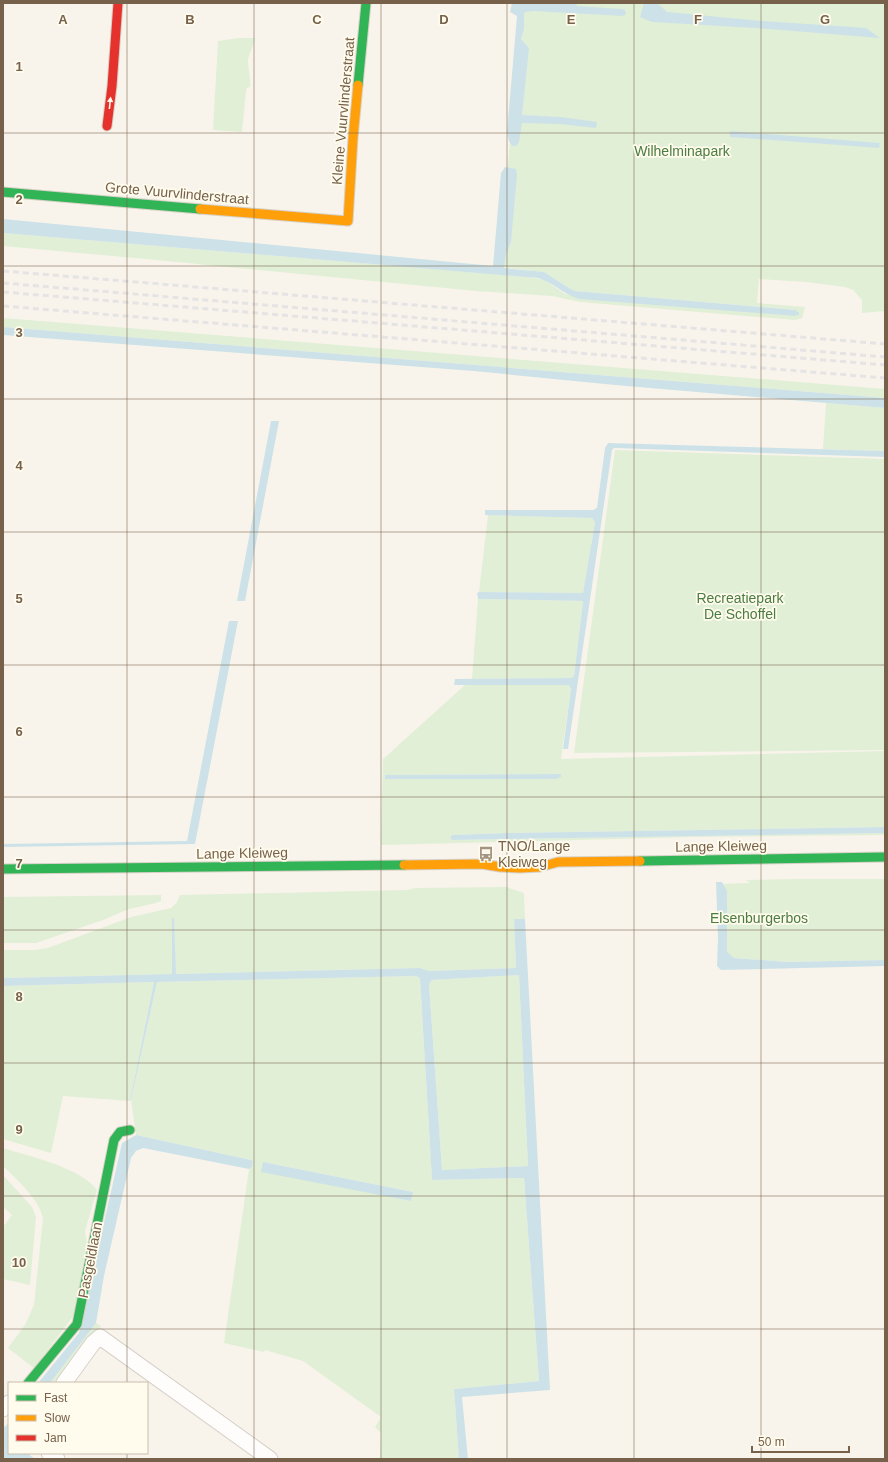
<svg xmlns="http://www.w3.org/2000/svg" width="888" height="1462" font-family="Arial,sans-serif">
  <rect width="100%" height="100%" fill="#f8f4eb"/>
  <g fill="#e1efd6" fill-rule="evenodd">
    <polygon points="522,3 885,3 885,311 862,313 862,300 853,290 845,287 806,282 759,279 757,303 805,307 802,318 795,320 580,302 552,296 476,291 167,261 3,246 3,233 528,277 545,280 565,294 799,315 799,312 796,311 796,310 575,291 569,288 544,272 499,267"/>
    <path d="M239 38H255C254 46 249 53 248 60 248 69 251 78 250 87L247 88 246 91 242 132 213 130 218 41Z"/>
    <polygon points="3,318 885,389 885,398 3,327"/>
    <polygon points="826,403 885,408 885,451 823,449"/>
    <polygon points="615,450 885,459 885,750 574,753"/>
    <polygon points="488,515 592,518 595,522 583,593 479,592"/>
    <polygon points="478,599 583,601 574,676 571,678 472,679"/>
    <path d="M465 685H569L571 688 561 759 885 751V827L507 833 452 835 450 838 452 840 885 833V835L695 837 381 845 383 759ZM561 774 556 779H385V775Z"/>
    <polygon points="796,879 885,879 885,960 787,962 734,958 727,954 719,884 750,883 746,880"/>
    <polygon points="506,887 524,893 525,919 514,919 516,968 429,971 420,968 175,974 174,918 172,919 173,974 3,978 3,950 35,950 48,948 131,917 171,908 177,902 180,895 408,890 415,888"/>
    <polygon points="161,895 161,901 156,903 129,909 103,920 36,943 3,943 3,897"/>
    <polygon points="519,975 528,1166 442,1170 429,984 432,980"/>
    <path d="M416 976 420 978 432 1180 524 1178 539 1381 454 1389 459 1459H380L381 1433 375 1427 381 1417 303 1361 265 1350 264 1352 224 1343 249 1169 252 1167 253 1162 251 1160 136 1135 131 1100 157 982ZM263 1162 413 1192 411 1201Z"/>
    <polygon points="154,982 130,1101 63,1096 51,1153 3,1139 3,986"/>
    <path d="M3 1148C28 1156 82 1168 97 1190L85 1231 87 1244 74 1315 34 1368 8 1348 25 1325 34 1305 43 1218C39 1199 17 1180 3 1166Z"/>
    <polygon points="3,1175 32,1207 36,1217 30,1285 3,1279 3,1227 12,1215 3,1207"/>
    <polygon points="96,1323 101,1326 59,1383 50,1383"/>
  </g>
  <g fill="#cde2e8" fill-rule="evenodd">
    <polygon points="512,3 576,3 577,6 621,9 625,10 626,14 623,16 534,11 526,12 524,13 524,28 521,39 529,48 522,115 561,117 597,122 596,128 560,124 522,123 519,142 516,146 512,146 509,141 507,132 517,16 510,12"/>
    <polygon points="644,3 657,3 667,12 761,21 866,28 880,38 755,28 652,22 640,17"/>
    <polygon points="730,131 880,143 879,148 730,137"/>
    <path d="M505 167 516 169 517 175 511 242 506 254 504 268 544 272 569 288 575 291 796 310V311L799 312V315H796V316L579 299C564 295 553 282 538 278L3 233V219L493 266 501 173Z"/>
    <polygon points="3,327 885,398 885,408 615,385 474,371 3,335"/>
    <polygon points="271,421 279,421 245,601 237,601"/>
    <polygon points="608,443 885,451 885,457 614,448 612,450 568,749 563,749 571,689 569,685 454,685 455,679 571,678 574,676 583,601 478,599 477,593 479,592 583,593 595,522 592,518 485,515 485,510 593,510 597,508 605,448"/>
    <polygon points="229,621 238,621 195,844 3,847 3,844 187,841"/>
    <polygon points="561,774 561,777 556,779 385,779 385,775"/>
    <polygon points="885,827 885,833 452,840 450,838 452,835 507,833"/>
    <polygon points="716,882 722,882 727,891 727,952 734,958 787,962 885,960 885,966 721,970 717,966 718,937"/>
    <path d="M172 918H174L176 974 420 968 429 971 516 968 514 919H525L550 1390 462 1397 468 1459H459L454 1389 539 1381 524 1178 432 1180 420 978 416 976 157 982 131 1100 130 1101 154 982 3 986V978L172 974ZM519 975 528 1166 442 1170 429 984 432 980Z"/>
    <polygon points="136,1135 251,1160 253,1162 252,1167 249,1169 143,1148 136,1151 131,1158 104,1276 96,1323 50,1383 38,1383 79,1333 122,1143"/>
    <polygon points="263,1162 413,1192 411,1201 261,1172"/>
    <polygon points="9,1423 9,1453 27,1453 35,1459 3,1459 3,1428"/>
  </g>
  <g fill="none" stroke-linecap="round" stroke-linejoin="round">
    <g stroke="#d7d1c9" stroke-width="17">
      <g id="street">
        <polyline points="64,1383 93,1343 100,1337 270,1459"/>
        <polyline points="3,1409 9,1403"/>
        <polyline points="49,1453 57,1459"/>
      </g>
    </g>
    <g stroke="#d6d0c6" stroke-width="11">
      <g id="fast">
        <polyline points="358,85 366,3"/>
        <polyline points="3,192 200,209"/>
        <polyline points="640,861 885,857"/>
        <polyline points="3,869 404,865"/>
        <polyline points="28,1383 77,1324 114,1140 120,1132 130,1130"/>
      </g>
    </g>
    <g stroke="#d6d0c6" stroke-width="11">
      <g id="slow">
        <polyline points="200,209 348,221 353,138 358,85"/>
        <polyline points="404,865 482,864 500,867 520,868 540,867 558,862 640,861"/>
      </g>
    </g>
    <g stroke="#d6d0c6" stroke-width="11">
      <polyline id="jam" points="107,126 112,86 118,3"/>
    </g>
    <use href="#street" stroke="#fefdfc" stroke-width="15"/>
    <use href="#fast" stroke="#30b455" stroke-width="9"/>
    <use href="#slow" stroke="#ff9f0a" stroke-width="9"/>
    <use href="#jam" stroke="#e5322d" stroke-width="9"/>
    <g stroke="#e6e3e5" stroke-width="3" stroke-dasharray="6 4" stroke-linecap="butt">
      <polyline points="3,271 885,344"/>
      <polyline points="3,283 885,357"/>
      <polyline points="3,292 885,365"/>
      <polyline points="3,306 885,378"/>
    </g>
  </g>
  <defs><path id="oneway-solid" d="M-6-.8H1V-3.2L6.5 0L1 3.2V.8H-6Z"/></defs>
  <use fill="#fffbed" href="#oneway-solid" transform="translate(110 103) rotate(-84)"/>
  <path fill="none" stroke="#77614a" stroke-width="1" stroke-opacity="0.55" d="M127 3V1383M254 3V1459M381 3V1459M507 3V1459M634 3V1459M761 3V1459M3 133H885M3 266H885M3 399H885M3 532H885M3 665H885M3 797H885M3 930H885M3 1063H885M3 1196H885M3 1329H885M127 1453V1459"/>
  <defs>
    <g id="bus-bare" transform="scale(1.2)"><path d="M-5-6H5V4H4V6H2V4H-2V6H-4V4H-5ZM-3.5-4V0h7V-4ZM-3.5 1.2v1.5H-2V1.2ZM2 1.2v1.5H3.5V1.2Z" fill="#a49482" stroke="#fffbed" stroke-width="2.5" paint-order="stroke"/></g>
  </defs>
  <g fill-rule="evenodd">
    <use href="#bus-bare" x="486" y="854"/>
  </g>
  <g text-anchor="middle" stroke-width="3.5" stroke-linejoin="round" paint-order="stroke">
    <g font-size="14" fill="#77614a" stroke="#fffbed">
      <text transform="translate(343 111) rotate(-85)" y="5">Kleine Vuurvlinderstraat</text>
      <text transform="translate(177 193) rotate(5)" y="5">Grote Vuurvlinderstraat</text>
      <text transform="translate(721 846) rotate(-1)" y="5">Lange Kleiweg</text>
      <text transform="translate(242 853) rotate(-1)" y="5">Lange Kleiweg</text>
      <text transform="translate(90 1260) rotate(-79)" y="5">Pasgeldlaan</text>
    </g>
    <g font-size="14" fill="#4b7d42" stroke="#fffbed">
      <text x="682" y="156">Wilhelminapark</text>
      <text x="740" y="603">Recreatiepark<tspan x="740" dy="16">De Schoffel</tspan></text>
      <text x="759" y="923">Elsenburgerbos</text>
    </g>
    <g font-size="14" fill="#77614a" stroke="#fffbed" text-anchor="start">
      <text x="498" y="851">TNO/Lange<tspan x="498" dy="16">Kleiweg</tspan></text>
    </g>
  </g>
  <g font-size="13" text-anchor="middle" font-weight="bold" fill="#77614a" stroke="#fffbed" stroke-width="3.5" stroke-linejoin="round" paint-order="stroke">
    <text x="63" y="24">A</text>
    <text x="190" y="24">B</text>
    <text x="317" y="24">C</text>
    <text x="444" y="24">D</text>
    <text x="571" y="24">E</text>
    <text x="698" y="24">F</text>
    <text x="825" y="24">G</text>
    <text x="19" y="71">1</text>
    <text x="19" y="204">2</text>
    <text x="19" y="337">3</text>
    <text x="19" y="470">4</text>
    <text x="19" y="603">5</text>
    <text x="19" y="736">6</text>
    <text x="19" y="868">7</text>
    <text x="19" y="1001">8</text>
    <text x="19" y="1134">9</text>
    <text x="19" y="1267">10</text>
  </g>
  <rect width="888" height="1462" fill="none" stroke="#77614a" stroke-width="8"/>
  <rect x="8" y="1382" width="140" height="72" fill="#fffbed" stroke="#c9bdac"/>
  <rect x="16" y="1395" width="20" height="6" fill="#30b455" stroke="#c9bdac"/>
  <text x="44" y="1402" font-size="12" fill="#77614a">Fast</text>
  <rect x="16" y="1415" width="20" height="6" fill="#ff9f0a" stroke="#c9bdac"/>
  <text x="44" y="1422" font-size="12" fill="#77614a">Slow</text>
  <rect x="16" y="1435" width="20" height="6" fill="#e5322d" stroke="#c9bdac"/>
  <text x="44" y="1442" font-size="12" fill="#77614a">Jam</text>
  <path d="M752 1446v6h97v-6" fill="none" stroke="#77614a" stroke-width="2"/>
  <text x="758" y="1446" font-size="12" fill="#77614a" stroke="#fffbed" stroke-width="3" paint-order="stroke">50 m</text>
</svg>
